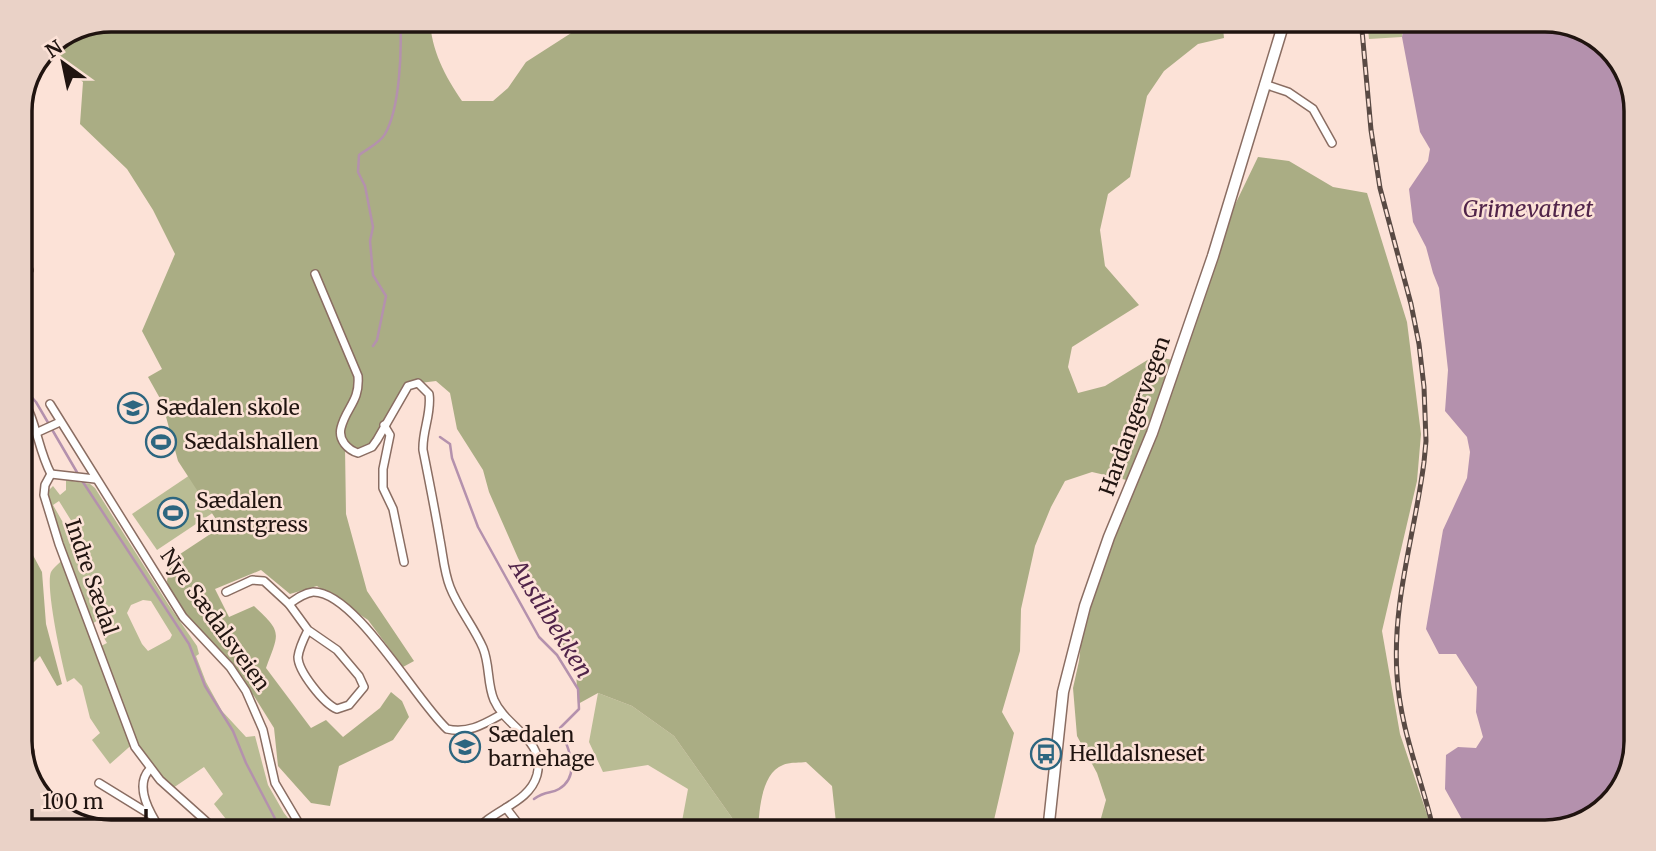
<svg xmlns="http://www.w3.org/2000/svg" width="1656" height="851" font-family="Merriweather,serif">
  <rect width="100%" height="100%" fill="#fce2d7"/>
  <g fill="#b9bc94" fill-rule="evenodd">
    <polygon points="1367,19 1405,19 1402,37 1369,39"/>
    <polygon points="190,475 214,512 157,550 132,514"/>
    <path d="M66 480 90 484 95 488 168 604 197 646 199 654 196 656 206 682 222 711 246 737 255 736 268 785 284 813 299 832H229L233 828 214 804 223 794 204 767 173 788 145 757 136 741 110 764 92 740 100 733 90 718 82 686 74 678 67 682C62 664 45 586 51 572 54 567 62 561 66 556L47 492 53 486 60 495 66 490ZM59 501 72 522 65 526 53 505ZM143 600 151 601 172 635 170 639 148 651 142 644 127 613 131 605ZM100 619 104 625 107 624 112 633 104 638 107 643 101 646 90 625Z"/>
    <polygon points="598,693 632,706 674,736 742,832 680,832 688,789 648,765 603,772 589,742"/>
  </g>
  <g fill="#aaad84">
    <path d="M110 19H315L334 23 349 19H430C431 50 445 76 462 101H493L508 88 526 62 593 19H1222L1224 38 1198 44 1164 71 1147 96 1130 177 1108 194 1100 230 1105 266 1139 305 1072 347 1068 367 1078 393 1105 386 1154 356 1177 361 1209 282 1230 215 1258 157 1289 161 1333 187 1367 193 1407 322 1421 434 1417 481 1382 631 1400 734 1433 832H1094L1098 829 1106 800 1097 773 1077 736 1073 688 1079 661 1084 618 1131 481 1092 472 1065 481 1051 507 1035 546 1021 609 1020 651 1002 712 1014 733 994 820 996 832H837L832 786 806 762C799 763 789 762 783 765 761 773 759 812 758 832H742L674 736 632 706 598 693 578 704 576 672 518 558 489 492 483 470 457 429 450 393 436 381 412 384 369 449 354 455 345 447 346 514 367 591 414 661 403 667 368 620 317 586 290 594 261 570 215 589 229 617 254 606C283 633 279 632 266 668L311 728 326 720 343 737 380 708 391 692 402 701 409 717 393 740 339 766 330 806 311 803 278 766 274 728 254 696 209 645 171 598 167 581 171 560 221 527 178 461 162 402 148 377 162 369 142 331 175 254 153 210 127 169 80 124 83 82 69 71 52 43Z"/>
    <polygon points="19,529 42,572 46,624 62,684 57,686 40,656 21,675 19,666"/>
  </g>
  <polygon fill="#b491ad" points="1405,19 1546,19 1586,29 1622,60 1637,105 1637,741 1627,781 1592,819 1546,832 1469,832 1445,789 1446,755 1458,747 1476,748 1483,737 1476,712 1477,687 1456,654 1439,654 1426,629 1443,530 1467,478 1470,452 1467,437 1445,411 1448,370 1439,288 1433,273 1426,247 1413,222 1409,189 1428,161 1430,149 1420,132 1402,37"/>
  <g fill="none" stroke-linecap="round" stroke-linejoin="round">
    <g stroke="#b491ad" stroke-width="2.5">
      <path d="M373 346 377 340 386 296 373 275 370 241 373 227 365 186 358 172 359 155C367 149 380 143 385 134 400 108 402 50 400 19"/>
      <polyline points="19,383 36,402 78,474"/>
      <path d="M440 437 450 444 452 458 478 527 539 637 557 655 578 689 579 709 560 728C568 747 582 775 559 789 551 794 546 790 534 799"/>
      <polyline points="81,479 189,644 205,686 233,731 246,763 282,832"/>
    </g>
    <g stroke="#8a6d62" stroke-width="10">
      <g id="minor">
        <polyline points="1264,84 1288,92 1313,109 1332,143"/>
        <polyline points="19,263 29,270"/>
        <path d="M315 274 358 376C360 402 346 407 341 428 338 440 348 450 358 453L372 447 377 440 408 386 418 383 429 394C432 413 422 431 423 450 429 480 435 510 440 540 443 555 444 572 450 587 458 608 474 627 483 648 490 665 487 684 494 700 506 728 546 739 537 775 529 804 492 809 475 832"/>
        <path d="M19 393C37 419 37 448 51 474"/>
        <polyline points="50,404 183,617 230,667 246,691 263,730 275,783 304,832"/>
        <polyline points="384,425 390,435 383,469 383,488 393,509 404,562"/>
        <polyline points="38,432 60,422"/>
        <polyline points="51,474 45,485 44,495 59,544 135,747 160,780 218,832"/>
        <polyline points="51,474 95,479"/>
        <path d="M226 592 252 580 264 581 289 604 308 630 337 650 359 676 364 687 349 705 337 709C324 704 298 671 298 657 299 648 304 638 308 630"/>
        <path d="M289 604C296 599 304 593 313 592 355 591 417 702 447 729 468 734 484 724 502 714"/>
        <polyline points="19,718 30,752 32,783"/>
        <path d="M150 769C133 786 151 815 162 832"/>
        <polyline points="99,783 151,815"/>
        <polyline points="506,808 519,825 528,832"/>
        <polyline points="1057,832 1057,824"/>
      </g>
    </g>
    <g stroke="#8a6d62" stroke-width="13">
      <g id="major">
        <polyline points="342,832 369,828 400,832"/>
        <polyline points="1048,832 1063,692 1085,606 1109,537 1152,433 1213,256 1285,19"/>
      </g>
    </g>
    <use href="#minor" stroke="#fff" stroke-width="7"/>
    <use href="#major" stroke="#fff" stroke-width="10"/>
    <g stroke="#594a44" stroke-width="5">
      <path id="rail" d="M1361 19 1371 130 1380 188 1411 304 1419 344 1424 387 1426 441 1424 462C1415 533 1392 602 1397 675 1400 730 1422 779 1434 832"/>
    </g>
    <use href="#rail" stroke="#fce2d7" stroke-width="2.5" stroke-dasharray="8" stroke-linecap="butt"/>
  </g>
  <defs>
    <g id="school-ring" transform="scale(1.575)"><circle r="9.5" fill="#fce2d7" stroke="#2d6680" stroke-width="1.5"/><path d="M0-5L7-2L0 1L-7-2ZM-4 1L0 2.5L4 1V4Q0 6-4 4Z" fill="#2d6680"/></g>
    <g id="stadium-ring" transform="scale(1.575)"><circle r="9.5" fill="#fce2d7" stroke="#2d6680" stroke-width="1.5"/><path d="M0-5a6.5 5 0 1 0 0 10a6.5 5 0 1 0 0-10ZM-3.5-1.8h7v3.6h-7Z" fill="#2d6680"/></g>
    <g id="bus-ring" transform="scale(1.575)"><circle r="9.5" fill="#fce2d7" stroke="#2d6680" stroke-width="1.5"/><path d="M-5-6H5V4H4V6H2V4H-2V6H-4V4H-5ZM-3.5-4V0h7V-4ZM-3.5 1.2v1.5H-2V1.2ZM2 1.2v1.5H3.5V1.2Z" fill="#2d6680"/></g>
  </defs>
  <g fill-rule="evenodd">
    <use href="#school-ring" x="133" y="408"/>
    <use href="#stadium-ring" x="161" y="442"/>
    <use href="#stadium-ring" x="173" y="513"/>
    <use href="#school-ring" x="465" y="747"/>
    <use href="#bus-ring" x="1046" y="754"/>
  </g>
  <g text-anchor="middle" stroke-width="5" stroke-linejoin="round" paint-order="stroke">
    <g font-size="21" fill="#201410" stroke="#fce2d7" text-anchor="start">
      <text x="156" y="415">Sædalen skole</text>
      <text x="184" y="449">Sædalshallen</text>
      <text x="196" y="508">Sædalen<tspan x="196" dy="24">kunstgress</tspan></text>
      <text x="488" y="742">Sædalen<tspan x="488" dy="24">barnehage</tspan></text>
      <text x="1069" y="761">Helldalsneset</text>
    </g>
    <g font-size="21" fill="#201410" stroke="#fce2d7">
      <text transform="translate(1135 416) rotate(-70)" y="7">Hardangervegen</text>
      <text transform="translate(91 577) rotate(71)" y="7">Indre Sædal</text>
      <text transform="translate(215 620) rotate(54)" y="7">Nye Sædalsveien</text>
    </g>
    <g font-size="23" font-style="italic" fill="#51244a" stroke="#fce2d7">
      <text x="1528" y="217">Grimevatnet</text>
      <text transform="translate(551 619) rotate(58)" y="8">Austlibekken</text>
    </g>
  </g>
  <path d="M0 0H1656V851H0ZM111 32H1545A79 79 0 0 1 1624 111V741A79 79 0 0 1 1545 820H111A79 79 0 0 1 32 741V111A79 79 0 0 1 111 32Z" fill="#ead2c7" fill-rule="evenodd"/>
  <path fill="none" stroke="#201410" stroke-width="3.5" d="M111 32H1545A79 79 0 0 1 1624 111V741A79 79 0 0 1 1545 820H111A79 79 0 0 1 32 741V111A79 79 0 0 1 111 32Z"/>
  <g transform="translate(63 63) rotate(327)" stroke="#fce2d7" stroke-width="5" paint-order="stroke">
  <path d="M0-5L12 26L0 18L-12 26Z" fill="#201410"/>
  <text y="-10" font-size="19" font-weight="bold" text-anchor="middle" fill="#201410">N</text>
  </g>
  <path d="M32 809v10h114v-10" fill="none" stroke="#201410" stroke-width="3.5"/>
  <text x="42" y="809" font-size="21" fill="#201410" stroke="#fce2d7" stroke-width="5" paint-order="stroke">100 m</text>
</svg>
